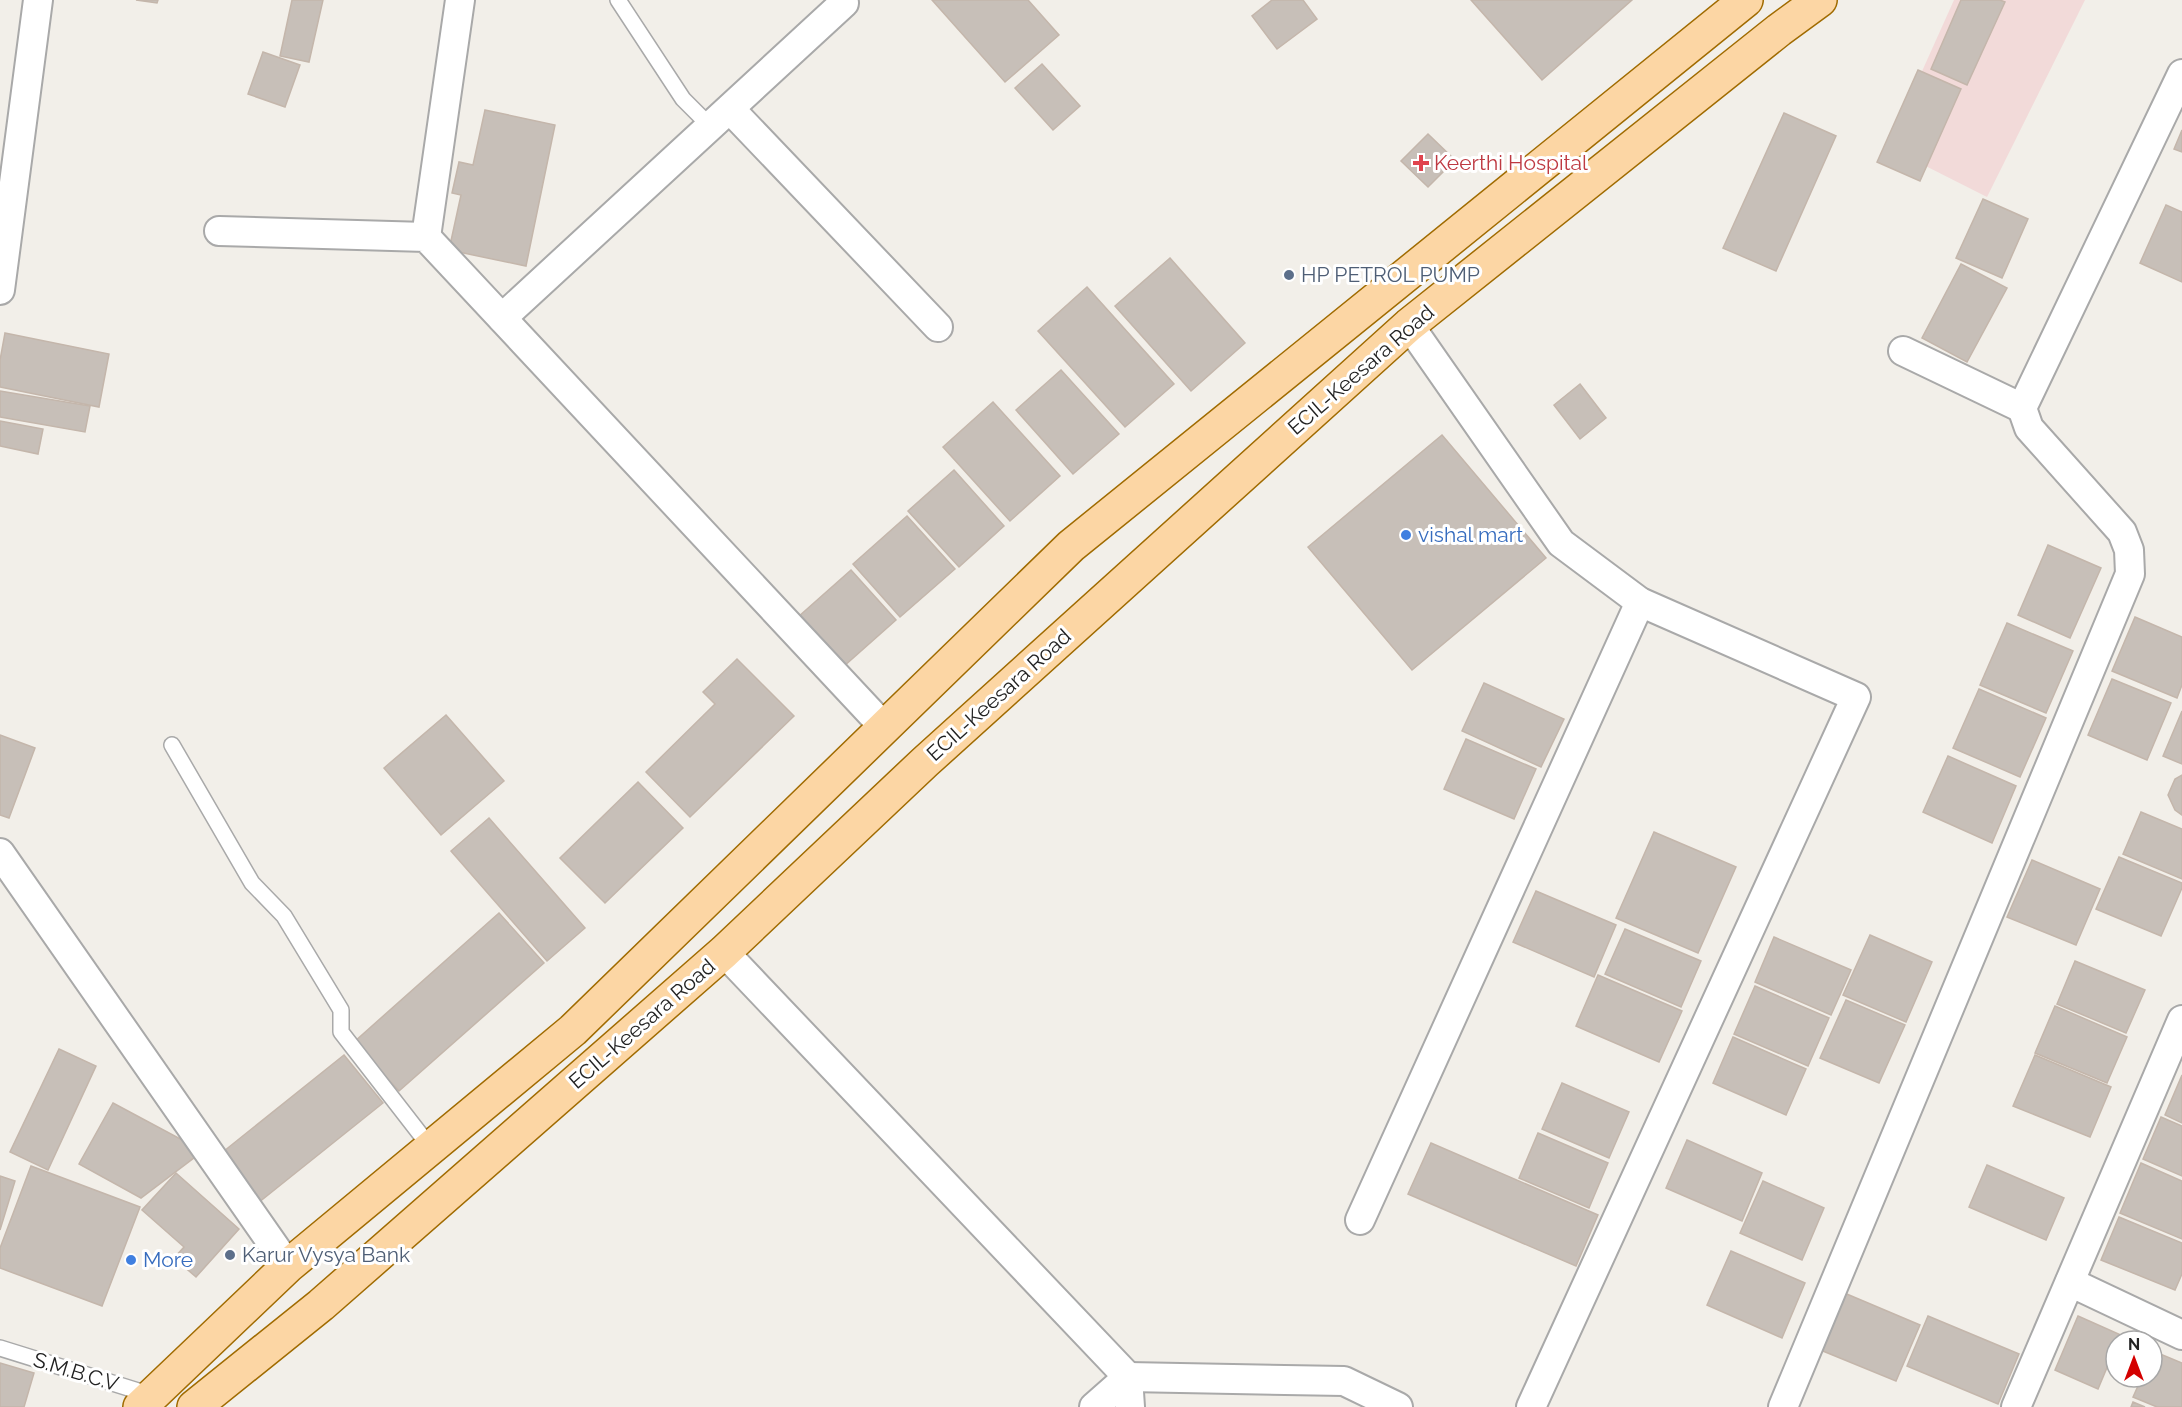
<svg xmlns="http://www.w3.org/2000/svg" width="2182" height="1407" font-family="Raleway,sans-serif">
  <rect width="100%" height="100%" fill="#f2efe9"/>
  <polygon fill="#f2dad9" points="1954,0 2085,0 1987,197 1888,147"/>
  <g fill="#c7bfb8" stroke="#c4b6ab" stroke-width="1.5">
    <polygon points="136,0 158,0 157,3"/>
    <polygon points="292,0 323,0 309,62 280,56"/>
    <polygon points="932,0 1028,0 1059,35 1005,82"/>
    <polygon points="1272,0 1303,0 1317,19 1277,49 1252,16"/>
    <polygon points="1471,0 1632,0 1542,80"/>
    <polygon points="1961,0 2000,0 2005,2 1967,85 1931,69"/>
    <polygon points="263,52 300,65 285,107 248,94"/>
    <polygon points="1042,64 1080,106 1053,130 1015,88"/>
    <polygon points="1918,70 1961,89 1920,181 1877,162"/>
    <polygon points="485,110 555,125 526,266 449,250 461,195 452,193 459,162 473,165"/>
    <polygon points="1784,113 1836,136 1776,271 1723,248"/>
    <polygon points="2182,130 2182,152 2174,149"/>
    <polygon points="1428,134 1455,160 1428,187 1401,161"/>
    <polygon points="1983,199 2028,219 2002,278 1956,258"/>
    <polygon points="2166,205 2182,212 2182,282 2140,263"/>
    <polygon points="1170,258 1245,343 1191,391 1115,306"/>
    <polygon points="1961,264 2007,288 1967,362 1922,338"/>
    <polygon points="1087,287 1174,384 1125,427 1038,331"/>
    <polygon points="5,333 109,354 99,407 0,387 0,360"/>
    <polygon points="1061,370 1119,434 1073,474 1016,410"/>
    <polygon points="1580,384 1606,418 1580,439 1554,405"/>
    <polygon points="0,391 90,406 85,432 0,417"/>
    <polygon points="993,402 1060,476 1010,521 943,447"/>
    <polygon points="0,421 43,429 38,454 0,446"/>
    <polygon points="1442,435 1546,558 1412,670 1308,547"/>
    <polygon points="954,470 1004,526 959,567 908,511"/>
    <polygon points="907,516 955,569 900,617 853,564"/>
    <polygon points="2048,545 2101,568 2070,638 2018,615"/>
    <polygon points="851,570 896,620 843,667 798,617"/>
    <polygon points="2135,617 2182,637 2182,685 2177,698 2112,671"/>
    <polygon points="2007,623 2073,651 2046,713 1980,685"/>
    <polygon points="737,659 794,716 690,817 646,772 715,704 703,692"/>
    <polygon points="2112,679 2171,703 2147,760 2088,735"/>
    <polygon points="1484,683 1564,719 1541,767 1462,731"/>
    <polygon points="1979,689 2046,718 2020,777 1953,748"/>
    <polygon points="2182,711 2182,764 2163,756"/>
    <polygon points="446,715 504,781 441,835 384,768"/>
    <polygon points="0,735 35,748 9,818 0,815"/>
    <polygon points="1466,739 1536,769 1514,819 1444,789"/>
    <polygon points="1948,756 2016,786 1992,843 1923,812"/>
    <polygon points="2182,775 2182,815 2175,810 2168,795 2175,779"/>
    <polygon points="638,782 683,828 605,903 560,858"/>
    <polygon points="2141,812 2182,829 2182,879 2123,854"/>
    <polygon points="489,818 585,928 547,961 451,851"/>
    <polygon points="1654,832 1736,867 1698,953 1616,918"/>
    <polygon points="2119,857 2182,883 2182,888 2161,936 2096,909"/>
    <polygon points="2032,860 2100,889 2076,945 2007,917"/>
    <polygon points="1536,891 1616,925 1594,977 1513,942"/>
    <polygon points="499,913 544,963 399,1091 354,1042"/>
    <polygon points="1625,929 1701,961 1681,1007 1605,974"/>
    <polygon points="1870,935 1932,962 1906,1022 1843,995"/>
    <polygon points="1774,937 1851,970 1831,1015 1755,982"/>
    <polygon points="2075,961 2145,990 2126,1033 2057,1004"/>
    <polygon points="1598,975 1682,1011 1659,1062 1576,1026"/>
    <polygon points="1755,986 1829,1018 1808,1066 1734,1034"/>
    <polygon points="1846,1000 1905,1025 1879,1083 1820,1058"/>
    <polygon points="2055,1006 2127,1037 2107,1083 2035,1053"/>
    <polygon points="1733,1037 1806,1069 1786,1115 1713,1083"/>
    <polygon points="59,1049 96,1066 48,1170 10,1152"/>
    <polygon points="344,1055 383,1103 258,1203 219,1155"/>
    <polygon points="2035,1055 2111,1087 2090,1137 2013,1106"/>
    <polygon points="2182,1075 2182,1123 2165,1115"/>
    <polygon points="1562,1083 1629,1112 1609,1158 1542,1129"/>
    <polygon points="113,1103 203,1151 141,1198 79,1164"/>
    <polygon points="2161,1117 2182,1126 2182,1176 2143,1159"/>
    <polygon points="1538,1133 1608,1163 1589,1208 1519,1178"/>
    <polygon points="1687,1140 1762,1173 1742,1221 1666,1188"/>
    <polygon points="1431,1143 1598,1215 1576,1266 1408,1194"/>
    <polygon points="2141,1163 2182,1181 2182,1239 2120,1213"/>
    <polygon points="1987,1165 2064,1198 2046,1240 1969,1207"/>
    <polygon points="31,1166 140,1207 102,1306 0,1268 0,1248"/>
    <polygon points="176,1173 239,1229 196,1277 174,1258 184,1247 142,1210"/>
    <polygon points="0,1176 15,1181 0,1230"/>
    <polygon points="1763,1181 1824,1208 1802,1260 1740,1233"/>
    <polygon points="2119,1217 2182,1243 2182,1274 2175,1290 2101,1260"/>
    <polygon points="1731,1251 1805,1283 1782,1338 1707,1305"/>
    <polygon points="1842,1292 1920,1325 1896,1381 1818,1349"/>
    <polygon points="1928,1316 2019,1354 1998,1404 1907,1366"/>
    <polygon points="2078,1316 2121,1335 2118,1341 2116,1341 2116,1346 2098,1389 2055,1370"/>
    <polygon points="2153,1351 2182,1363 2182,1407 2157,1407 2133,1397 2142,1377 2152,1377"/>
    <polygon points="0,1363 34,1373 24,1407 0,1407"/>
    <polygon points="2133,1402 2145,1407 2131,1407"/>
  </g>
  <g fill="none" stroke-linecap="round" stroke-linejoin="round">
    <g stroke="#a9a9a9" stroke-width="18">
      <g id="service">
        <polyline points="618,0 683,99 710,126"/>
        <polyline points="172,745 252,883 284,916 341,1010 341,1032 431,1148"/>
        <polyline points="0,1348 151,1395"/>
      </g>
    </g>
    <g stroke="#a9a9a9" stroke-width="32">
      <g id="minor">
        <polyline points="730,109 938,327"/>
        <polyline points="219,231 426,237 884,727"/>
        <polyline points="426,237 460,0"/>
        <polyline points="0,290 38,0"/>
        <polyline points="502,318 844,3"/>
        <polyline points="1409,325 1561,543 1640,602 1856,697 1531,1407"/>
        <polyline points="1903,351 2022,408"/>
        <polyline points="0,853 288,1266"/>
        <polyline points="724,952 1128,1377 1130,1407"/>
        <polyline points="1360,1220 1640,602"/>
        <polyline points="2070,1282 2182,1335"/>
        <polyline points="1094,1407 1128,1377 1344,1381 1398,1407"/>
        <polyline points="1783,1407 2130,574 2129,550 2122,532 2029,428 2022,408 2182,74"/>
        <polyline points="2016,1407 2182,1020"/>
      </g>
    </g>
    <g stroke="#a06b00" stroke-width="36">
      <g id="primary">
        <polyline points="140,1407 288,1266 573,1030 1071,546 1746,0"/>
        <polyline points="194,1407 321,1305 724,952 925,762 1409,325 1779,30 1820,0"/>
      </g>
    </g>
    <use href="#service" stroke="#fff" stroke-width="15"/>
    <use href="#minor" stroke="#fff" stroke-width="28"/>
    <use href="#primary" stroke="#fcd6a4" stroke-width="33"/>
  </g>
  <path fill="#e0444e" stroke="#fff" stroke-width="2" d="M1418 154h6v6h6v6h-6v6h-6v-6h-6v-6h6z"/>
  <g fill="#5c6f8a" stroke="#fff" stroke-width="2">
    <circle cx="1289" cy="275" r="6"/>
    <circle cx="230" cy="1255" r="6"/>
  </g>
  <g fill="#3f7fe0" stroke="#fff" stroke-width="2">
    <circle cx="1406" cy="535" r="6"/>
    <circle cx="131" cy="1260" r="6"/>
  </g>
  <g text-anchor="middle" stroke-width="6" stroke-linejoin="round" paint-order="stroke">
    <g font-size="21" fill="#be3a42" stroke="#fff" text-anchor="start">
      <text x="1434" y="170">Keerthi Hospital</text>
    </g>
    <g font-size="21" fill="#4e5e75" stroke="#fff" text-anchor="start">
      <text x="1301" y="282">HP PETROL PUMP</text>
      <text x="242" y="1262">Karur Vysya Bank</text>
    </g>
    <g font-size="21" fill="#222" stroke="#fff">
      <text transform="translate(1361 370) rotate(-41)" y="7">ECIL-Keesara Road</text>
      <text transform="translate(999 695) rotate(-42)" y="7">ECIL-Keesara Road</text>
      <text transform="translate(642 1024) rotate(-41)" y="7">ECIL-Keesara Road</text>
      <text transform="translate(76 1372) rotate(17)" y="7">S.M.B.C.V</text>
    </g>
    <g font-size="21" fill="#366cbe" stroke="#fff" text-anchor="start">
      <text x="1418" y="542">vishal mart</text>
      <text x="143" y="1267">More</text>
    </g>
  </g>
  <g transform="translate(2134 1359)"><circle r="28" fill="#ffffff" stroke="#a7a7a7" stroke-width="1.5"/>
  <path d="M0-4.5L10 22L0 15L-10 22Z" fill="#d40000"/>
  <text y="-9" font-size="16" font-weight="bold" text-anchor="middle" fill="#222222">N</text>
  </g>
</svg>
